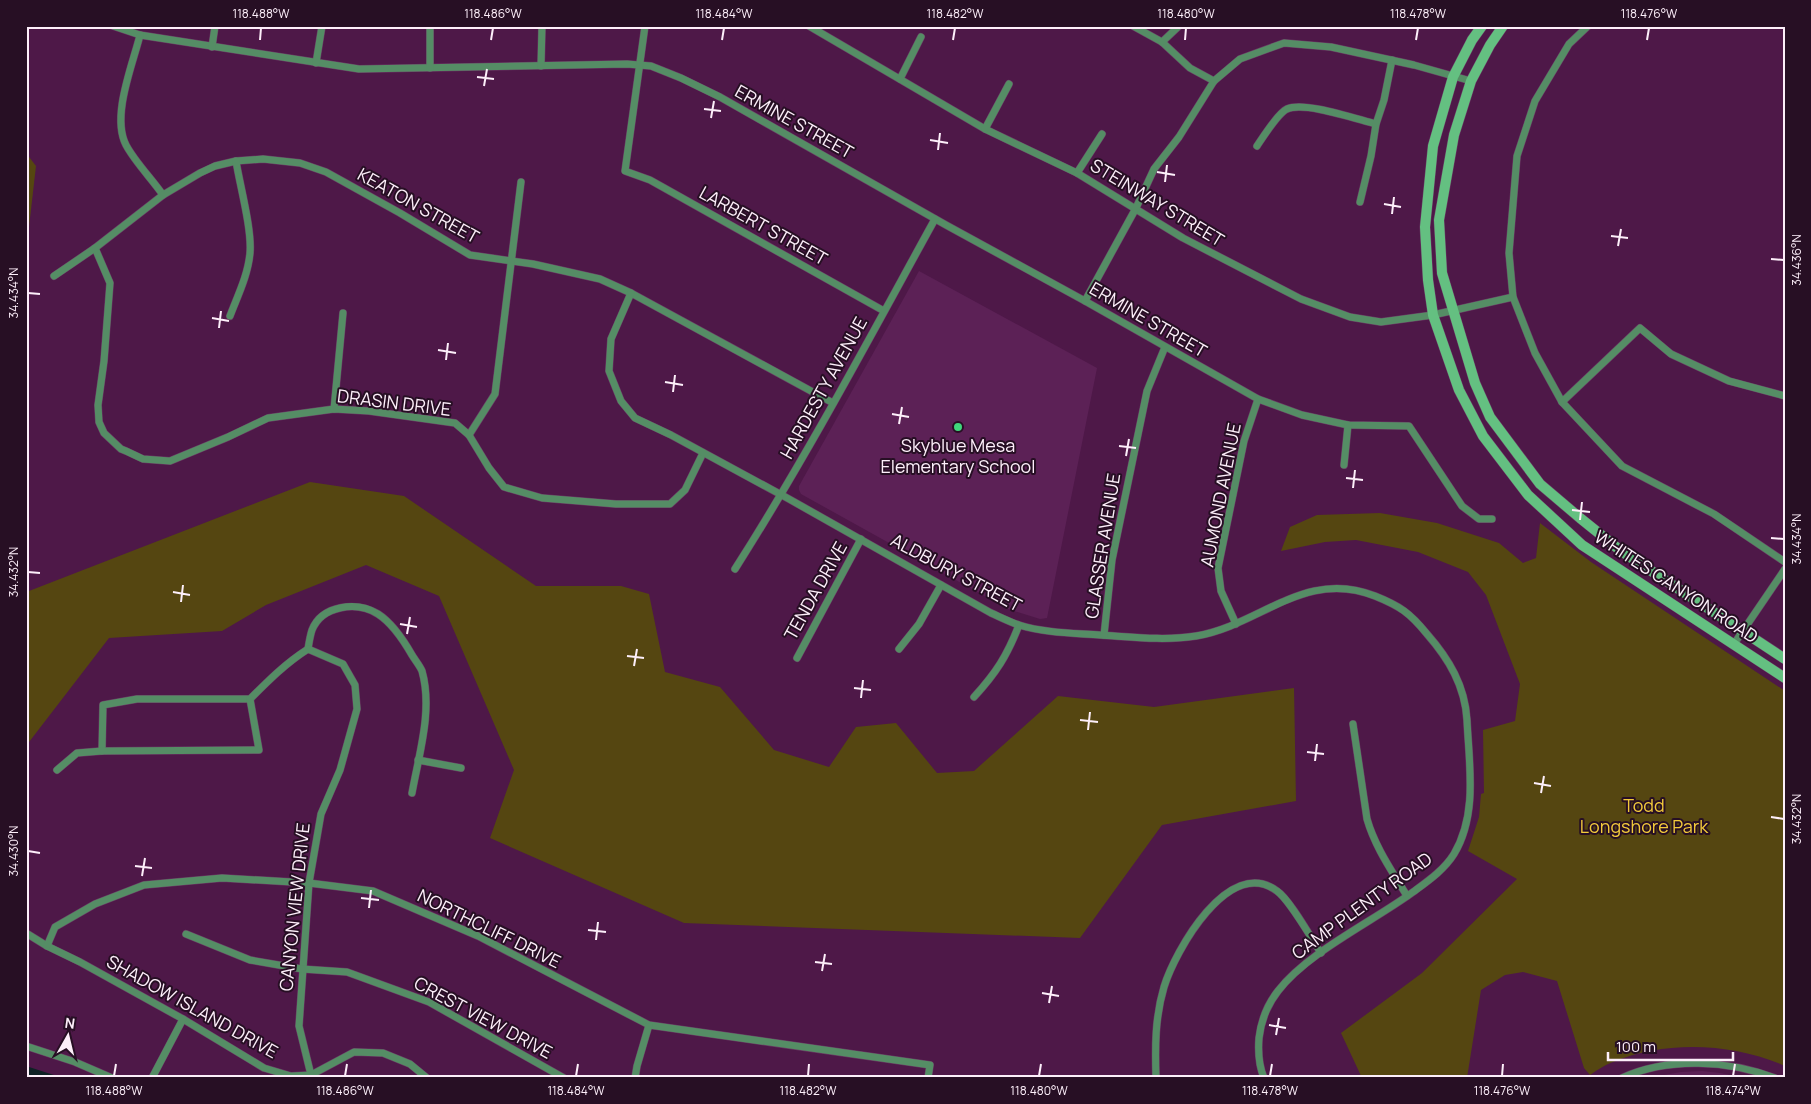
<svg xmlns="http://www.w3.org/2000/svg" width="1811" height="1104" font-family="Manrope,sans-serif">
  <rect width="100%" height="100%" fill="#4e1848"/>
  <g fill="#5c2156">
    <polygon points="919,271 1097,368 1047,618 1040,619 1008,609 801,494 799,490 799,486"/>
    <polygon points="1702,1071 1720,1073 1745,1078 1647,1078 1681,1072"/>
  </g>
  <g fill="#554611">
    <polygon points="26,153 36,166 26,253"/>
    <polygon points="310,482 404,496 536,586 621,586 649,594 665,672 720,687 774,750 829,767 856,727 896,723 937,773 974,771 1058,696 1154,707 1294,688 1296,801 1162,825 1080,938 684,923 490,838 514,770 439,596 366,565 266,605 222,631 109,638 26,746 26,589 29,591"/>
    <path d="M1380 513 1437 523 1499 543 1523 563 1536 558 1540 523 1591 562 1785 691V1066C1733 1043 1666 1040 1613 1062 1605 1065 1597 1070 1590 1075L1584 1068 1557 981 1523 972 1505 975 1481 990 1467 1078H1362L1341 1033 1422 973 1517 879 1468 851 1479 817 1481 794 1484 793 1483 730 1515 721 1520 684 1486 595 1468 572 1418 552 1356 540 1325 542 1281 551 1290 527 1317 515Z"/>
  </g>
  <polygon fill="#0f2125" points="26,1066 63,1078 26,1078"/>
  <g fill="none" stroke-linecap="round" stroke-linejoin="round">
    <g stroke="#6a3a64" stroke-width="8">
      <g id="street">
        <polyline points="113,26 140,35 359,69 627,64 651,66 681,78 720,97 946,225 1085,301 1258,399 1302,415 1348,425 1409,426 1462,506 1479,519 1492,519"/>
        <polyline points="645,26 625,171 650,180 884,311"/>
        <polyline points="809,26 985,129 1077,173 1183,238 1301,299 1350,317 1381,322 1433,315 1513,297"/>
        <polyline points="1133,26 1162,42 1190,68 1214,81"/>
        <polyline points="1588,26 1569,44 1535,101 1517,156 1509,253 1513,297 1535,353 1562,402 1622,466 1714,514 1785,562"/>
        <path d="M140 35C133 64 111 116 126 145 135 162 152 179 163 195"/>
        <polyline points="1162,42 1179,26"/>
        <polyline points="212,47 215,26"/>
        <polyline points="316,63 322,26"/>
        <polyline points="541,66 542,26"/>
        <polyline points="430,68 430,26"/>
        <polyline points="900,79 921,37"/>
        <polyline points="985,129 1009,84"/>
        <path d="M1257 146C1263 137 1278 113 1287 109 1304 101 1356 119 1376 124"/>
        <polyline points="1077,173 1102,134"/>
        <polyline points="1360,202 1371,156 1376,124 1384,100 1392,60"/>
        <polyline points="95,248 110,283 104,361 98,405 99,422 104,433 121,449 126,451 143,459 170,461 228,437 268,418 334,409 369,411 455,423 469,435 489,468 504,487 542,498 616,504 670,504 685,490 703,453"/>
        <polyline points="54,276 95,248 163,195 200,173 215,166 236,161 263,159 300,163 326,172 400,213 470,255 533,264 600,279 631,293 833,403"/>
        <path d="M631 293 611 339 609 371 621 401 635 418 671 435 789 499 991 613C1000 617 1010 622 1019 625 1045 633 1073 633 1100 635 1132 637 1165 641 1196 636 1261 625 1305 568 1375 596 1400 606 1410 613 1427 634 1449 659 1465 686 1467 720 1469 764 1478 814 1454 854 1444 870 1428 881 1413 892 1372 922 1308 952 1278 991 1267 1005 1261 1021 1259 1038 1258 1051 1259 1066 1264 1078"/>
        <polyline points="1085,301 1136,208 1154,169 1179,137 1214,81 1240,59 1284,43 1331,47 1414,65 1471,81"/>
        <path d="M230 316C238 295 248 275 250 253 252 229 240 186 236 161"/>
        <polyline points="1562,402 1640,328 1671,354 1729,381 1785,396"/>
        <polyline points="334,409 343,313"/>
        <polyline points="469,435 495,394 521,182"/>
        <polyline points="1344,465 1348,425"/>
        <path d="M735 569C807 456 870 337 935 219"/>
        <polyline points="1236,624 1221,591 1218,568 1244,441 1258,399"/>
        <polyline points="1104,635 1112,560 1147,391 1165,347"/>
        <polyline points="1734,644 1785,569"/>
        <path d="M308 649C309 643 310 636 312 630 322 605 357 601 378 614 392 623 404 641 412 655 415 660 420 666 422 671 433 710 419 754 412 793"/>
        <polyline points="899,649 919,624 941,585"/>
        <polyline points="797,658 861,539"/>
        <path d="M974 697C996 673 1007 656 1019 625"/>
        <path d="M1353 724 1367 819C1375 847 1392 871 1407 896"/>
        <path d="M102 751 103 705 137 699H250C269 680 286 663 308 649L343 664 355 685 357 709 340 770 321 814 309 883 299 1026 311 1075 314 1078"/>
        <polyline points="418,760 461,768"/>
        <polyline points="57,770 77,753 102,751 259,750 250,699"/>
        <polyline points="26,933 47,946 80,962 183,1019 264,1068 291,1076 311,1075 354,1052 383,1053 410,1064 427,1078"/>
        <polyline points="186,934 250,960 302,969 347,972 429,1002 564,1078"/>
        <polyline points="47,946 55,927 95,904 144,885 222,878 309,883 373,891 478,936 649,1025 930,1065 928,1078"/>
        <polyline points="26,1046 75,1062 112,1078"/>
        <polyline points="152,1078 183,1019"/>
        <polyline points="635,1078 637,1066 649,1025"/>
        <path d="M1156 1078C1155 1047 1155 1017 1164 987 1175 951 1229 855 1277 891 1290 900 1311 938 1321 953"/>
        <path d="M1622 1078C1668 1057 1728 1060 1775 1078"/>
      </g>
    </g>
    <g stroke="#6a3a64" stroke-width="11">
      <g id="secondary">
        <polyline points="1482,26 1472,40 1453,77 1433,146 1425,227 1428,280 1433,315 1459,390 1483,436 1528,495 1582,545 1785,678"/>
        <polyline points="1503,26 1490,45 1471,81 1454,135 1439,220 1442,273 1475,383 1490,417 1540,484 1580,518 1621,551 1785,659"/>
      </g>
    </g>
    <use href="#street" stroke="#558d65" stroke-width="7"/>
    <use href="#secondary" stroke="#64c081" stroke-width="10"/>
  </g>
  <path fill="none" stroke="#fdeffa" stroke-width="2" d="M260 40 261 28M491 40 493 28M722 40 724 28M953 40 955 28M1185 40 1186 28M1416 40 1418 28M1647 40 1649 28M477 77 494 79M484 86 487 69M704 109 721 111M711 118 714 101M930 140 948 143M938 150 940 133M1157 172 1175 175M1165 182 1167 165M1384 204 1401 207M1392 214 1394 197M1611 236 1628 238M1618 246 1621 229M1771 259 1784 260M28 293 40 294M212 318 229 321M219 328 221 311M438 350 456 353M446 360 448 343M665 382 683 385M673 392 675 375M892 414 909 417M899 424 902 407M1119 446 1136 448M1126 456 1129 439M1346 478 1363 480M1353 488 1355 470M1572 510 1590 512M1580 520 1582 502M1771 538 1784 539M28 572 40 573M173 592 190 595M181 602 183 585M400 624 417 627M407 634 410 617M627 656 644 658M634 666 637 649M854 688 871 690M861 698 863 680M1080 720 1098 722M1088 730 1090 712M1307 752 1324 754M1315 761 1317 744M1534 783 1551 786M1541 793 1544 776M1771 817 1784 819M28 851 40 853M135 866 152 868M142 876 145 858M361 898 379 900M369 908 371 890M588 930 606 932M596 940 598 922M815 962 832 964M822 971 825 954M1042 993 1059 996M1049 1003 1052 986M1269 1025 1286 1028M1276 1035 1279 1018M114 1076 116 1064M345 1076 347 1064M576 1076 578 1064M808 1076 809 1064M1039 1076 1041 1064M1270 1076 1272 1064M1502 1076 1503 1064M1733 1076 1735 1064"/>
  <circle fill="#40d77c" stroke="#270f24" stroke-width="2" cx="958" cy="427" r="5"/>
  <g text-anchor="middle" stroke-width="4" stroke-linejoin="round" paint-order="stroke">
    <g font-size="18" fill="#fdeffa" stroke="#270f24">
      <text transform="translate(794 122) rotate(29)" y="6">ERMINE STREET</text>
      <text transform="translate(1157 203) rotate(31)" y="6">STEINWAY STREET</text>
      <text transform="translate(418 206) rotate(29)" y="6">KEATON STREET</text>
      <text transform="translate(763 226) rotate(29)" y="6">LARBERT STREET</text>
      <text transform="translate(1148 320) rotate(30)" y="6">ERMINE STREET</text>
      <text transform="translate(824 388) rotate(-61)" y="6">HARDESTY AVENUE</text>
      <text transform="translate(394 403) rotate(7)" y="6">DRASIN DRIVE</text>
      <text transform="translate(1221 495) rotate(-79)" y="6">AUMOND AVENUE</text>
      <text transform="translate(1103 546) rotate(-81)" y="6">GLASSER AVENUE</text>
      <text transform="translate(956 573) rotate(28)" y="6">ALDBURY STREET</text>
      <text transform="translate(1676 587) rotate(33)" y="6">WHITES CANYON ROAD</text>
      <text transform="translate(816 591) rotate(-61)" y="6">TENDA DRIVE</text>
      <text transform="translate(1362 906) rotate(-36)" y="6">CAMP PLENTY ROAD</text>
      <text transform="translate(295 907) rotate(-84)" y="6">CANYON VIEW DRIVE</text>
      <text transform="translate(489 929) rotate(26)" y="6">NORTHCLIFF DRIVE</text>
      <text transform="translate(192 1007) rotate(29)" y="6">SHADOW ISLAND DRIVE</text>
      <text transform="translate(483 1018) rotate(28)" y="6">CREST VIEW DRIVE</text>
    </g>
    <g font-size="18" fill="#fdeffa" stroke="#270f24">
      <text x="958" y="452">Skyblue Mesa<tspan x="958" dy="21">Elementary School</tspan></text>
    </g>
    <g font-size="18" fill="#f3cb3b" stroke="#270f24">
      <text x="1644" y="812">Todd<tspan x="1644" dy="21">Longshore Park</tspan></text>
    </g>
  </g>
  <rect width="1811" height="1104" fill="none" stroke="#270f24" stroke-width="55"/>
  <g transform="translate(68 1036) rotate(8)" stroke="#270f24" stroke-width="4" paint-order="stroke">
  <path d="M0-4L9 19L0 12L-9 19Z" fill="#fdeffa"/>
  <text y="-8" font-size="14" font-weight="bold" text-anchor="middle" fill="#fdeffa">N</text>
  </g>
  <path d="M1608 1052v8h125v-8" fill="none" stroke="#fdeffa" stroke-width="2.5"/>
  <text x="1616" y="1052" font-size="15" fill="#fdeffa" stroke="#270f24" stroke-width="4" paint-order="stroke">100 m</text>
  <rect x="28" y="28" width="1756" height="1048" fill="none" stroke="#fdeffa" stroke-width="2"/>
  <g font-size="12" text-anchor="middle" fill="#fdeffa">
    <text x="261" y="18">118.488°W</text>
    <text x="493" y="18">118.486°W</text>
    <text x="724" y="18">118.484°W</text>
    <text x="955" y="18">118.482°W</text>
    <text x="1186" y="18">118.480°W</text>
    <text x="1418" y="18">118.478°W</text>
    <text x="1649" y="18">118.476°W</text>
    <text transform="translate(1797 260) rotate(-90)" y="4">34.436°N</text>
    <text transform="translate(14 293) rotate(-90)" y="4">34.434°N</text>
    <text transform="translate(1797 539) rotate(-90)" y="4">34.434°N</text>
    <text transform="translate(14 572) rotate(-90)" y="4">34.432°N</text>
    <text transform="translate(1797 819) rotate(-90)" y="4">34.432°N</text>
    <text transform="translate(14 851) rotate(-90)" y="4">34.430°N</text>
    <text x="114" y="1095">118.488°W</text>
    <text x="345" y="1095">118.486°W</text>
    <text x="576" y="1095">118.484°W</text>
    <text x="808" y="1095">118.482°W</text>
    <text x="1039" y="1095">118.480°W</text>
    <text x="1270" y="1095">118.478°W</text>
    <text x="1502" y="1095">118.476°W</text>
    <text x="1733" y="1095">118.474°W</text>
  </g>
</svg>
